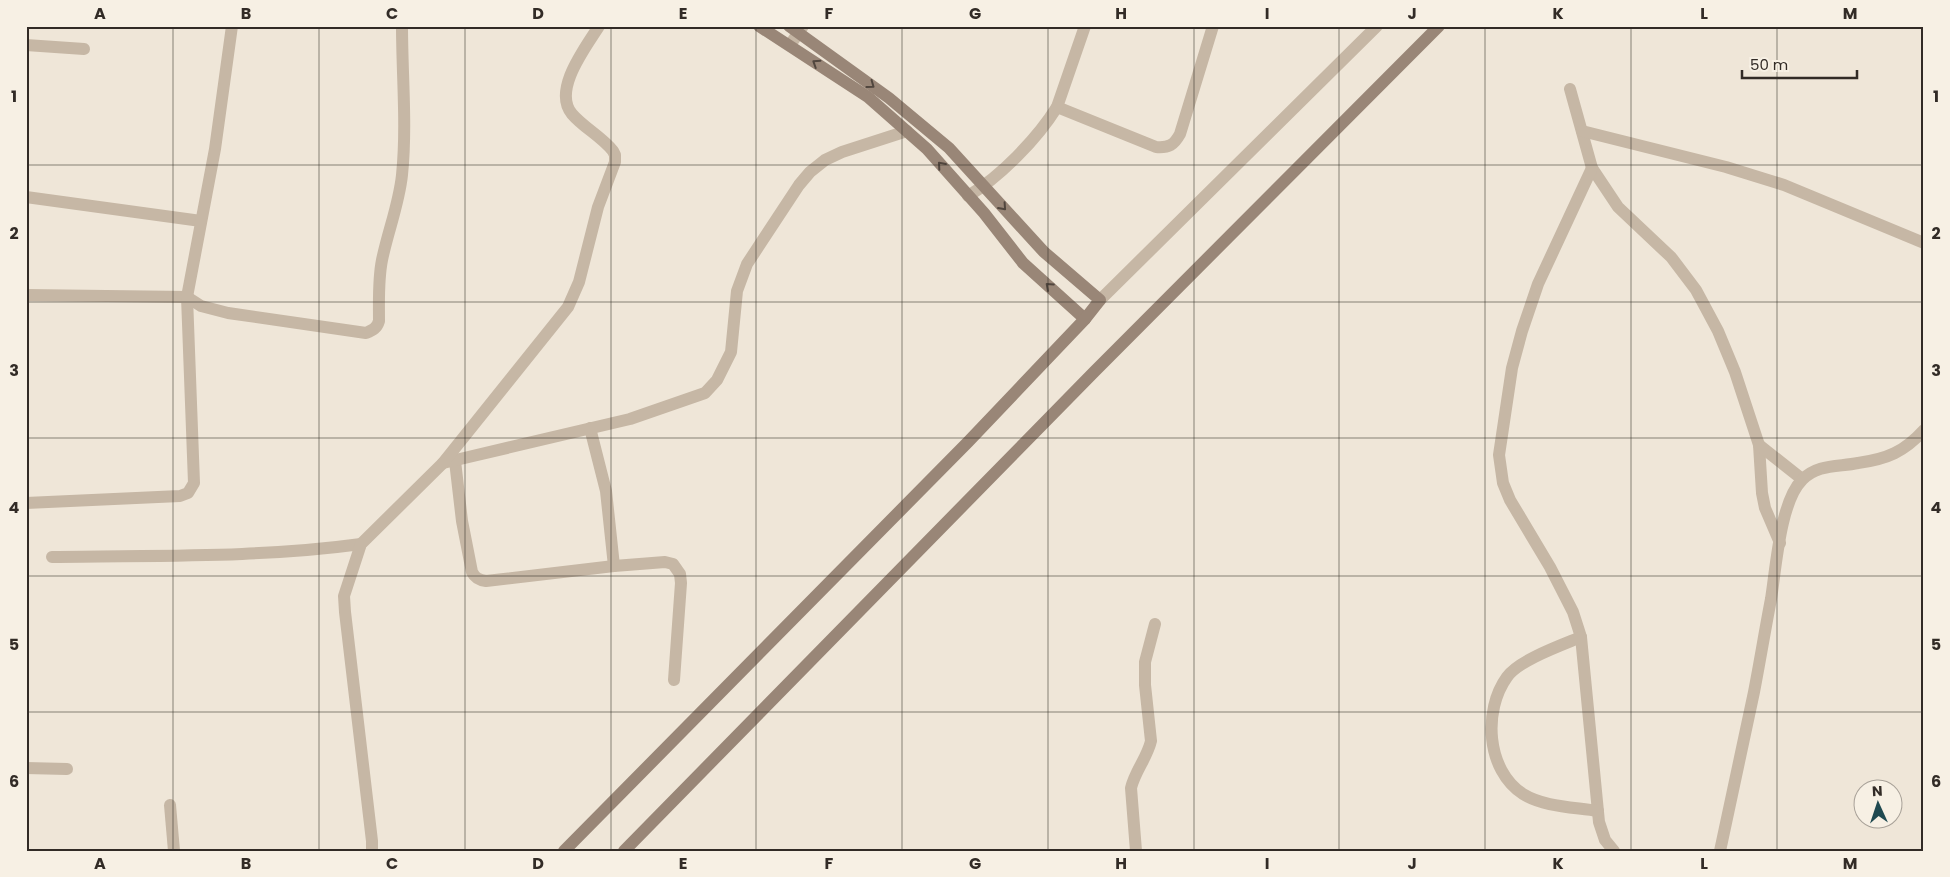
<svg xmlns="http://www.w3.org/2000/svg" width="1950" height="877" font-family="Poppins,sans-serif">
  <rect width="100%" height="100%" fill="#efe6d8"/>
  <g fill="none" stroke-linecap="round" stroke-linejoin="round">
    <g stroke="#c6b7a5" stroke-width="12">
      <polyline points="26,45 84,49"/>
      <polyline points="790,45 803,26"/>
      <polyline points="1570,89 1592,168 1618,207 1671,257 1696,290 1718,331 1735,372 1759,445 1762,493 1765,508 1780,543"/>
      <path d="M1057 107 1156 147C1169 148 1174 145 1180 134L1213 26"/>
      <polyline points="1582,131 1726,167 1784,185 1924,243"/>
      <polyline points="1592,168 1538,284 1522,331 1512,368 1499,455 1503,483 1510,500 1550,567 1573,612 1581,637 1599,822 1605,840 1614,851"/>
      <path d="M968 196C1000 177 1037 139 1057 107L1085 26"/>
      <polyline points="26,197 201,221"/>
      <path d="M26 295 187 297 201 306 228 313 366 333C373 330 377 328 379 321 379 300 378 280 382 260 388 231 399 204 402 175 407 126 402 75 402 26"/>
      <polyline points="1100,300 1377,26"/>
      <polyline points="590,428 606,491 614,566"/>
      <polyline points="1759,445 1802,479"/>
      <path d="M455 461 462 521 472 572C475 578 479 580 486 581L614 566 665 562 673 564 680 574 681 583 674 680"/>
      <polyline points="443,463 630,419 705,393 717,380 731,352 737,291 747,264 799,185 810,172 825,160 842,152 907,131"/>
      <polyline points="26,503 180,496 188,493 194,483 187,297 215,149 232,26"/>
      <path d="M52 557C155 555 259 558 361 544"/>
      <path d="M1581 637C1562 645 1519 660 1507 677 1483 710 1486 770 1523 794 1544 807 1574 807 1598 811"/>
      <polyline points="26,768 67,769"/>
      <polyline points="170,805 174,851"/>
      <path d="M372 851V841L345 612 344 596 361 544 443 463 568 307 579 282 598 207 615 162V155L613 151C601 136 584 128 572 114 552 90 586 47 599 26"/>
      <path d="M1136 851 1131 788C1135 771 1147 758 1151 741L1145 685V662L1155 624"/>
      <path d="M1720 851C1731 798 1743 745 1754 692 1760 661 1765 630 1771 599 1776 568 1780 502 1802 480 1817 464 1838 467 1858 463 1887 459 1904 452 1924 430"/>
    </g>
    <g stroke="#998677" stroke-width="12">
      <polyline points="759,26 868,97 927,149 984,213 1023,263 1085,319"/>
      <polyline points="564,851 968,442 1085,319 1100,300 1044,252 949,148 889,98 789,26"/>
      <polyline points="624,851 1094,372 1439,26"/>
    </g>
  </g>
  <defs><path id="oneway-chevron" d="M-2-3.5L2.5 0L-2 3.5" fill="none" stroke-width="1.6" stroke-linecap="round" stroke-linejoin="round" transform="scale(1.25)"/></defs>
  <g stroke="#51463e">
    <use href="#oneway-chevron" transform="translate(816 63) rotate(-147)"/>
    <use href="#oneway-chevron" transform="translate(871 85) rotate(36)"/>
    <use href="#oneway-chevron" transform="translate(941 165) rotate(-131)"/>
    <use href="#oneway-chevron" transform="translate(1003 207) rotate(48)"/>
    <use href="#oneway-chevron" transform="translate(1049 286) rotate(-138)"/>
  </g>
  <path fill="none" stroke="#322b26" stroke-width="1" stroke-opacity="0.55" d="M173 26V851M319 26V851M465 26V851M611 26V851M756 26V851M902 26V851M1048 26V851M1194 26V851M1339 26V851M1485 26V851M1631 26V851M1777 26V851M26 165H1924M26 302H1924M26 438H1924M26 576H1924M26 712H1924"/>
  <rect width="1950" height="877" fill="none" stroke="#f7f0e4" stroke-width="55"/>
  <g transform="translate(1878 804) rotate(357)"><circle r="24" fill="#f7f0e4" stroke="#a8a198"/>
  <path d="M0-4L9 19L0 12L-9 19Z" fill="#1f4950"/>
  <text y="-8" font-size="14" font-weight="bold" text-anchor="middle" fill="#322b26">N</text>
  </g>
  <path d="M1742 70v8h115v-8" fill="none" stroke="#322b26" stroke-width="2.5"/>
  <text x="1750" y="70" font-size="15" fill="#322b26" stroke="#f7f0e4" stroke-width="4" paint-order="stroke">50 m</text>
  <rect x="28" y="28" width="1894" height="822" fill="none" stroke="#322b26" stroke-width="2"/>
  <g font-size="16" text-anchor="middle" font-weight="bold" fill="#322b26">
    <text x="100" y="19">A</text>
    <text x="246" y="19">B</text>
    <text x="392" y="19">C</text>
    <text x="538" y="19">D</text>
    <text x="683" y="19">E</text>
    <text x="829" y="19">F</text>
    <text x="975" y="19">G</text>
    <text x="1121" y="19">H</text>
    <text x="1267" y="19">I</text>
    <text x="1412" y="19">J</text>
    <text x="1558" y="19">K</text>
    <text x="1704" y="19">L</text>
    <text x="1850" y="19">M</text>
    <text x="14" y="102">1</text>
    <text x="1936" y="102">1</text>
    <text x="14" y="239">2</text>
    <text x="1936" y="239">2</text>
    <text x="14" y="376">3</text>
    <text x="1936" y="376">3</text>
    <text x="14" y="513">4</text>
    <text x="1936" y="513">4</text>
    <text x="14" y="650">5</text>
    <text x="1936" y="650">5</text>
    <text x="14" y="787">6</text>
    <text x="1936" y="787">6</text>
    <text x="100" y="869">A</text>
    <text x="246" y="869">B</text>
    <text x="392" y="869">C</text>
    <text x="538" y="869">D</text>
    <text x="683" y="869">E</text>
    <text x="829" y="869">F</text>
    <text x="975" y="869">G</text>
    <text x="1121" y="869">H</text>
    <text x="1267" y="869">I</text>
    <text x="1412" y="869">J</text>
    <text x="1558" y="869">K</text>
    <text x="1704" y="869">L</text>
    <text x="1850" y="869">M</text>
  </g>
</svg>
